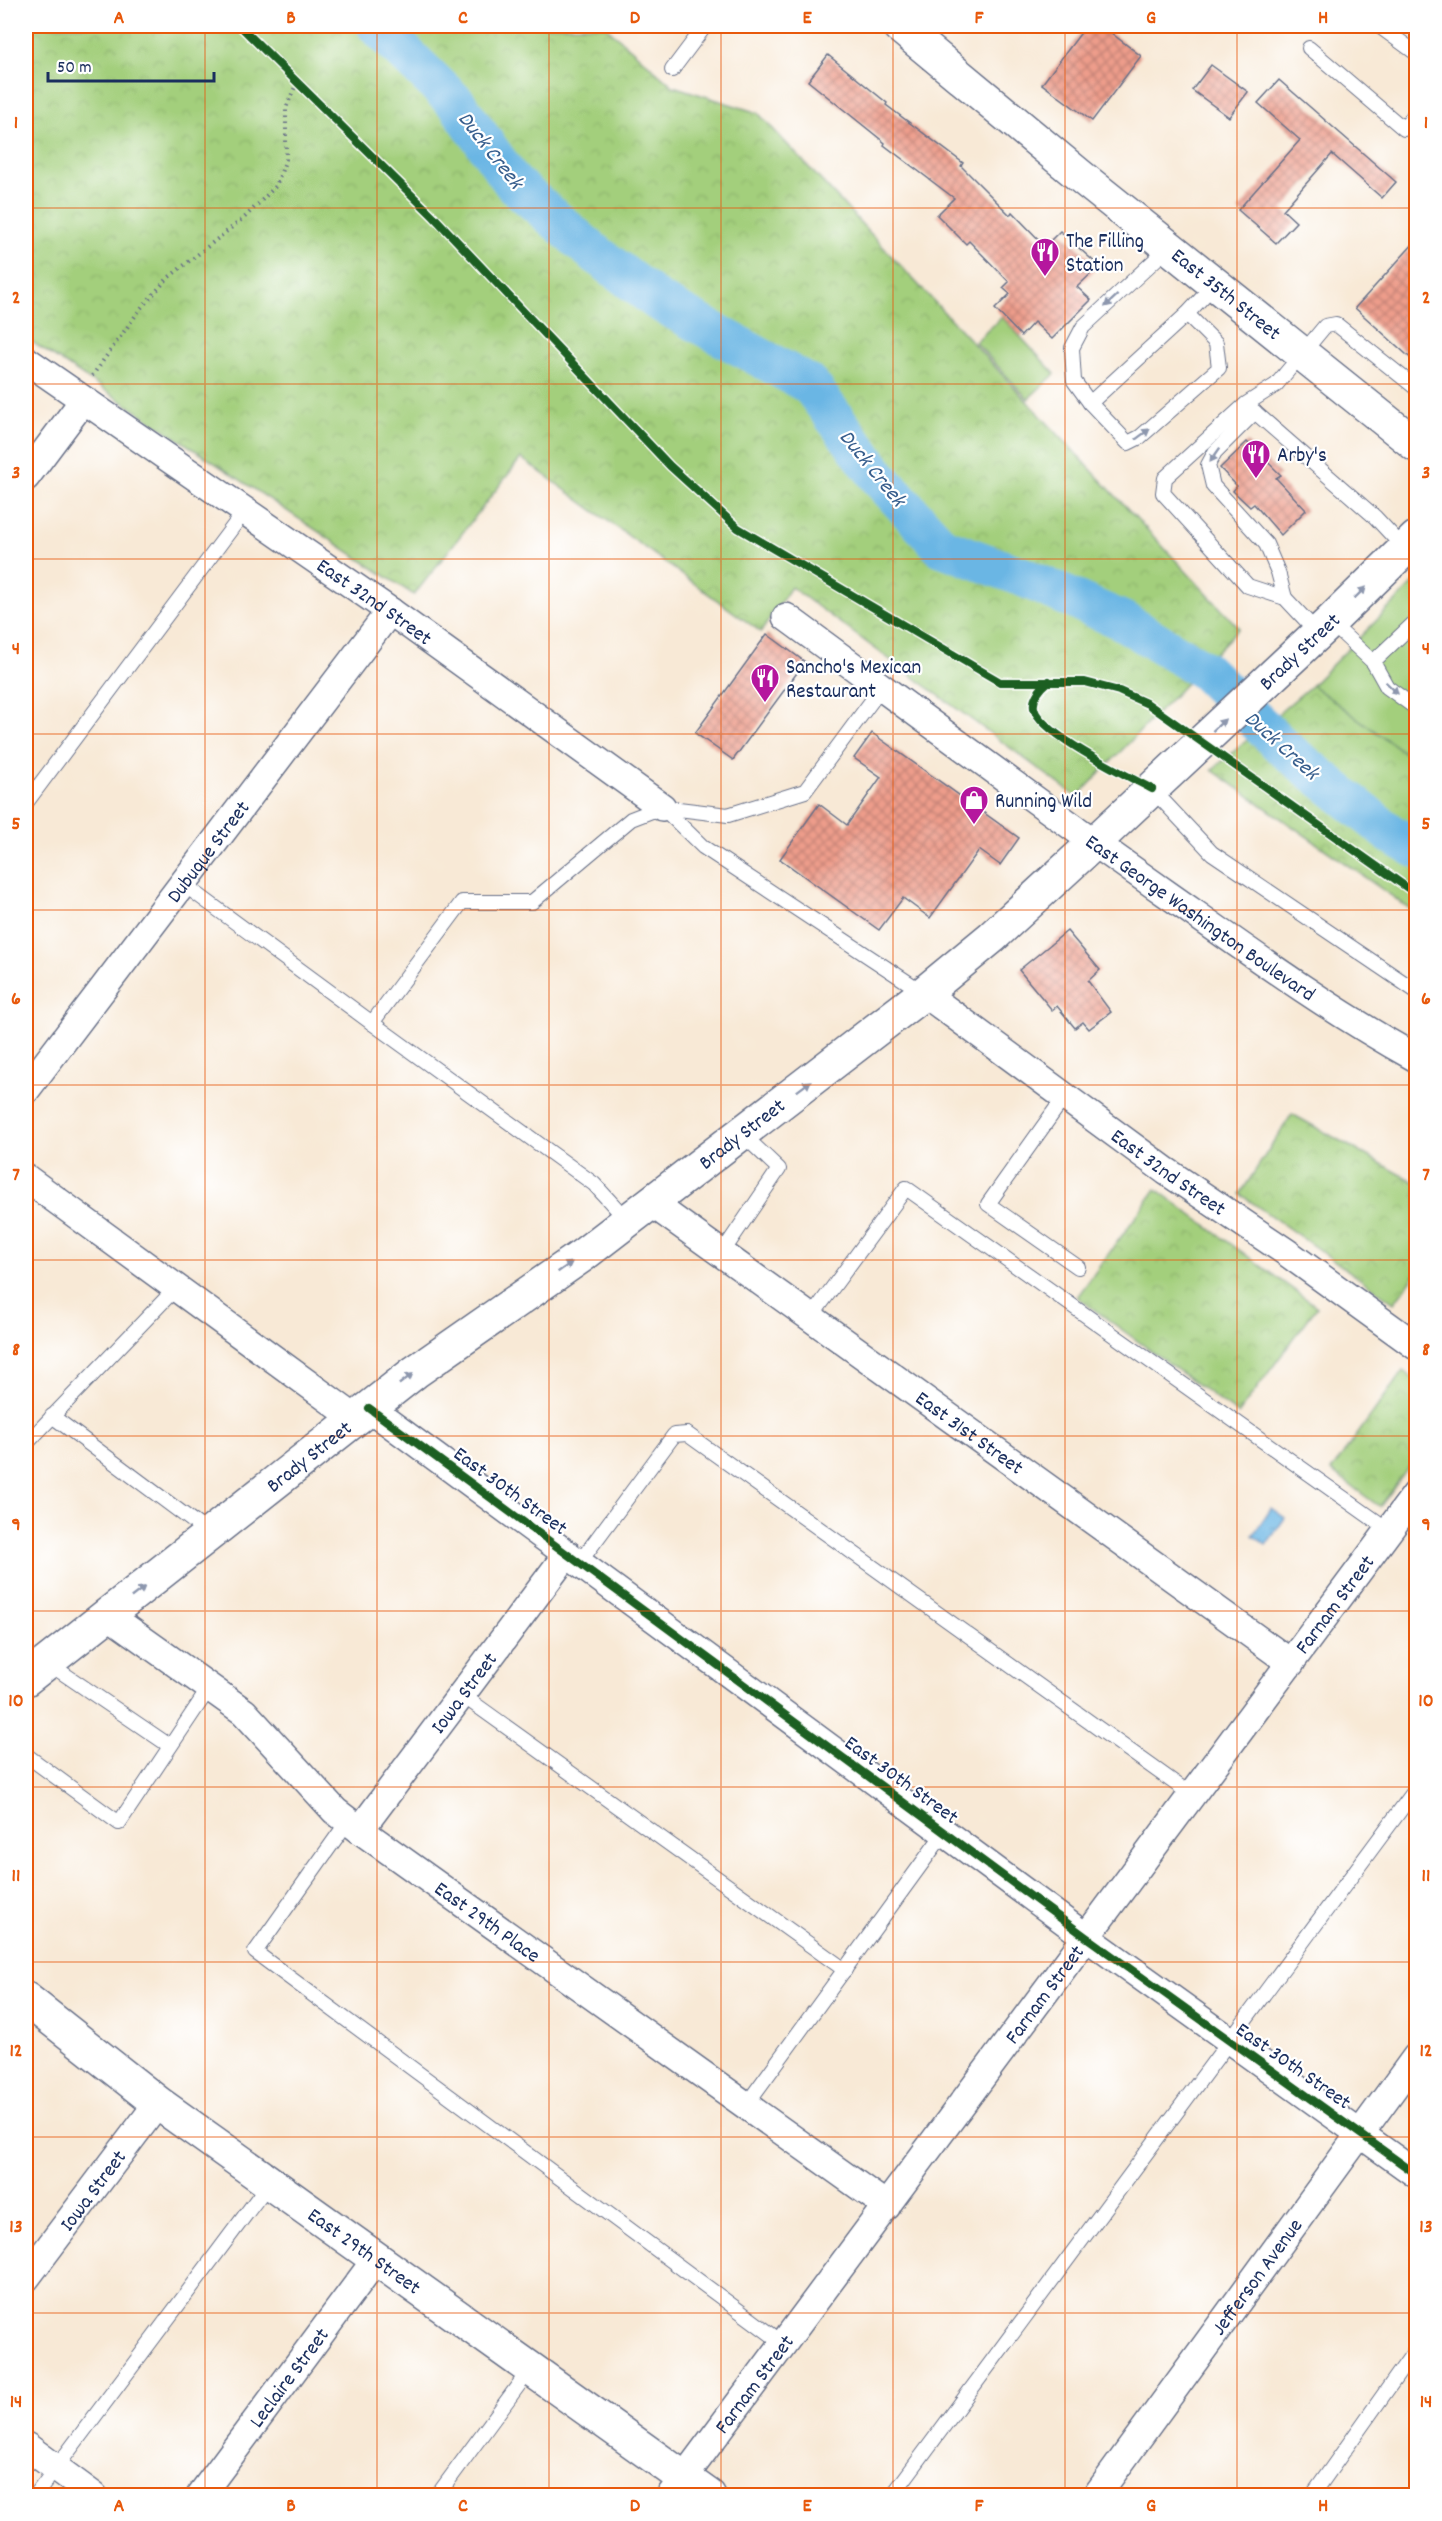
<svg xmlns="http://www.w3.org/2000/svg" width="1442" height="2521" font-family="Dekko,sans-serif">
  <defs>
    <pattern id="park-crowns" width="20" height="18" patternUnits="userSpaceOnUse" patternTransform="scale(1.5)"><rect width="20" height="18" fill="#a3cf7b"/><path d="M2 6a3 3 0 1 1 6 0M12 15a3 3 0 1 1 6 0" fill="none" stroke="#8cb26d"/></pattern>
    <pattern id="water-ripples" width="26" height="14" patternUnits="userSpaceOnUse" patternTransform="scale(1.5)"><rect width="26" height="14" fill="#6bb6e4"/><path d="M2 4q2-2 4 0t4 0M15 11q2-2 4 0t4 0" fill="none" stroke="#5794bc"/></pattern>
    <pattern id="building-cross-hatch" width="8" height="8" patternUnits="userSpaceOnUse" patternTransform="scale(1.5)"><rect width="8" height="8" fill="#ee9d8b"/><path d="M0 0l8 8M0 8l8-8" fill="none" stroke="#c08075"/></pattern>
  </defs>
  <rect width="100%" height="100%" fill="#fff"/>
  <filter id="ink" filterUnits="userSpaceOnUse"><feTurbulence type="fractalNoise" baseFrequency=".0167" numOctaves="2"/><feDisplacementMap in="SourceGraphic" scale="12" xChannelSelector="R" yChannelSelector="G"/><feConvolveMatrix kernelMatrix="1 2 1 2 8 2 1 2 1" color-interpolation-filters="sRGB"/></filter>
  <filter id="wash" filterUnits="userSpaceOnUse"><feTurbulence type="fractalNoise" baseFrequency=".008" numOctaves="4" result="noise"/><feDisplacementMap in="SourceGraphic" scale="24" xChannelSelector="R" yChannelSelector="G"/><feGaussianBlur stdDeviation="1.35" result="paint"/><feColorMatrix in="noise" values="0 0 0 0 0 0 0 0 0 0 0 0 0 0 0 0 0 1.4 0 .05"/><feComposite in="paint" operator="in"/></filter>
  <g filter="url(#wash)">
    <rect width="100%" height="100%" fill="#f8e9d6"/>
    <g fill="url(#park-crowns)" stroke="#5f7f6c" stroke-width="1.5">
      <polygon points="26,26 605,26 673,86 758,113 1239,628 1077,797 791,587 761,632 521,458 414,595 26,338"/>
      <polygon points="1312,685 1416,761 1416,913 1212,770"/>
      <polygon points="1292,1114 1416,1183 1416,1274 1394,1303 1240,1194"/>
      <polygon points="1156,1189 1317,1307 1238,1414 1077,1297"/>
      <polygon points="1403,1371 1416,1381 1416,1457 1380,1507 1331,1471"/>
    </g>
    <g fill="#a3cf7b" stroke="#5f7f6c" stroke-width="1.5">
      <polygon points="1002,317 1055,374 1028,399 975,342"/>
      <polygon points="1416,581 1416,761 1312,685"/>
    </g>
    <polygon fill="url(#water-ripples)" stroke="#4372a1" stroke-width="1.5" points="1271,1508 1285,1518 1266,1545 1253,1535"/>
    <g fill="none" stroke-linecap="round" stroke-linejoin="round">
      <polyline stroke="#6bb6e4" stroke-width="40" points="377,26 457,104 513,183 587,247 658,301 810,385 881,480 942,547 1023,577 1123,621 1205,671 1285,749 1391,834 1416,848"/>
    </g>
    <g id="blocks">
      <g fill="url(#building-cross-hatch)">
        <polygon points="1086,26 1102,26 1141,56 1092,121 1042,84"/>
        <polygon points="828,55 887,103 886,105 963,163 961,166 1010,215 1012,212 1045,246 1060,231 1099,266 1077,287 1091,300 1052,339 1034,322 1021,336 995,309 1010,294 1003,288 1009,282 969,241 966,244 937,215 954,198 884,145 885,143 808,81"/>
        <polygon points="1211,65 1248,92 1229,117 1192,90"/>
        <polygon points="1279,80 1396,182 1382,198 1332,154 1283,210 1296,222 1276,243 1238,210 1300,140 1258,103"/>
        <polygon points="1416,241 1416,363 1355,308"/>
        <polygon points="1247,442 1281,475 1276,478 1306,510 1281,535 1254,504 1250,507 1233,491 1237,486 1220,468"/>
        <polygon points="767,634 805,662 733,760 695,733"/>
        <polygon points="872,733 1019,838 1000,865 979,850 930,918 903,898 879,930 780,859 819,804 847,825 881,777 854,758"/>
        <polygon points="1067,931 1100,970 1088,981 1111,1012 1089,1029 1083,1022 1075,1028 1057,1006 1052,1010 1019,970"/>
      </g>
    </g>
  </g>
  <g filter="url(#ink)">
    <use href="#blocks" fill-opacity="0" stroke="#687088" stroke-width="1.5"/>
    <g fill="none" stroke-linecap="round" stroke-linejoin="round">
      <g stroke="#687088" stroke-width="16">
        <g id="lane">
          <polyline points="1379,26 1416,53"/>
          <polyline points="1309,48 1404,129 1416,112"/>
          <polyline points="672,70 705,26"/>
          <polyline points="1169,247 1083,327 1072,348 1074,381 1090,403 1128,443 1140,437 1219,368 1216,343 1187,314"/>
          <polyline points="1090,403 1187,314 1215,284"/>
          <polyline points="1249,407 1375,517 1405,549"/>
          <polyline points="1255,412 1215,452 1208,465 1213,486 1266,544 1278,572 1285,598"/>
          <polyline points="1330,622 1373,662 1387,687 1416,708"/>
          <polyline points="1318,633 1285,598 1248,586 1163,493 1165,478 1246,404 1276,385 1325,326 1336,324 1416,388"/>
          <polyline points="1373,662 1416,621"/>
          <polyline points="1152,789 1212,853 1416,991"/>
          <polyline points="26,803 244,512"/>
          <polyline points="662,807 703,847 924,993"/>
          <polyline points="182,883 372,1023 462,902 532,902 631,819 662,807 728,815 805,791 882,687"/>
          <polyline points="372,1023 594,1184 627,1220"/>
          <polyline points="1065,1096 988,1204 1078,1267"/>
          <polyline points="722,1253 779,1169 741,1133"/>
          <polyline points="811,1317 906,1188 1390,1531"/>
          <polyline points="52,1416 210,1534"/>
          <polyline points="26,1444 176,1288"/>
          <polyline points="579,1563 674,1435 687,1434 1193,1796"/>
          <polyline points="48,1663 170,1746"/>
          <polyline points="462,1695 845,1970"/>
          <polyline points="26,1755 119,1823 210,1687"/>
          <polyline points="348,1821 255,1952 784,2344"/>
          <polyline points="746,2105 944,1833"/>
          <polyline points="35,2496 270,2182"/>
          <polyline points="437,2496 531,2368"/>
          <polyline points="892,2496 1416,1789"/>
          <polyline points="1312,2496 1416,2349"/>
        </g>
      </g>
      <g stroke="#687088" stroke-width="30">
        <g id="street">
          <path id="s1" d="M26 360 390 611 662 807"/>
          <polyline points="26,477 83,401"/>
          <path id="s2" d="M786 617C913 710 1038 804 1167 894 1248 951 1329 1010 1416 1058"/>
          <path id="s3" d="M924 993 1166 1171 1286 1252 1416 1346"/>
          <path id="s4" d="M26 1090 390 611"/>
          <polyline points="26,1178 356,1419"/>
          <path id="s5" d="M650 1202 1291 1663"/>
          <polyline points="369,1408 1086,1937 1416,2174"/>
          <path id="s6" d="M108 1615 244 1712 335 1811 360 1830 887 2206"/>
          <path id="s7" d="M360 1830 567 1554"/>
          <path id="s8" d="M26 2278 158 2103"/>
          <polyline points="26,2446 94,2496"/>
          <path id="s9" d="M200 2496 377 2258"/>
          <path id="s10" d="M670 2496 1416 1494"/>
          <path id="s11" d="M1096 2496 1416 2057"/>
        </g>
      </g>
      <g stroke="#687088" stroke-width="36">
        <g id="secondary">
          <path id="s12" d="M899 26 1080 176 1416 445"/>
          <path id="s13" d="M26 1999 158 2103 709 2496"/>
        </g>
      </g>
      <g stroke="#687088" stroke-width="36">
        <g id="highway">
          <path id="s14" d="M26 1679 415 1372 583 1255 924 993 992 937 1094 843 1330 622 1416 538"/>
        </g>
      </g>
      <polyline stroke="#687088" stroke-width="4" stroke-dasharray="1.5 4.5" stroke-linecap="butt" points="92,376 141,308 168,278 245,217 276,186 286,159 286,108 297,82"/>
      <use href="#lane" stroke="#fff" stroke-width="14"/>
      <use href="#street" stroke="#fff" stroke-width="27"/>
      <use href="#secondary" stroke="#fff" stroke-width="33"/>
      <use href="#highway" stroke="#fff" stroke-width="33"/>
      <g stroke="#fff" stroke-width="11">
        <g id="cycleway">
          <polyline points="240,26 434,217 670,466 738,528 1000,682 1085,682 1119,691 1148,704 1416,894"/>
          <path d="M1049 681C1042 687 1032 697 1034 708 1039 733 1128 776 1152 789"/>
          <polyline points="369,1408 1086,1937 1416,2174"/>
        </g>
      </g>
      <use href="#cycleway" stroke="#1b5e20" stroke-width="8"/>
    </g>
    <defs><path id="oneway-solid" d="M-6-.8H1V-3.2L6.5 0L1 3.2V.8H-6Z" transform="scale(1.5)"/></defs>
    <g fill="#8d97ae">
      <use href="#oneway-solid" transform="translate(1111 301) rotate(137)"/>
      <use href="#oneway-solid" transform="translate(1143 434) rotate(-37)"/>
      <use href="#oneway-solid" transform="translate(1215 455) rotate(125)"/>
      <use href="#oneway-solid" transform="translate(1360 593) rotate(-44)"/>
      <use href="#oneway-solid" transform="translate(1392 688) rotate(44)"/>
      <use href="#oneway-solid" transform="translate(1219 725) rotate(-43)"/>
      <use href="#oneway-solid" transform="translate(804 1086) rotate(-37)"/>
      <use href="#oneway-solid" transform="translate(565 1267) rotate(-35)"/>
      <use href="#oneway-solid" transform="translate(406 1379) rotate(-38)"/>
      <use href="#oneway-solid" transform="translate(138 1592) rotate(-38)"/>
    </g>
  </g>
  <path fill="none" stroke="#e8590c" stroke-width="1.5" stroke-opacity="0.55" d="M205 26V2496M377 26V2496M549 26V2496M721 26V2496M893 26V2496M1065 26V2496M1237 26V2496M26 208H1416M26 384H1416M26 559H1416M26 734H1416M26 910H1416M26 1085H1416M26 1260H1416M26 1436H1416M26 1611H1416M26 1787H1416M26 1962H1416M26 2137H1416M26 2313H1416"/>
  <defs>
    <g id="restaurant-pin" transform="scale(1.5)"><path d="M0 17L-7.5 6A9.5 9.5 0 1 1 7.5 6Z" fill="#b5179e" stroke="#fff"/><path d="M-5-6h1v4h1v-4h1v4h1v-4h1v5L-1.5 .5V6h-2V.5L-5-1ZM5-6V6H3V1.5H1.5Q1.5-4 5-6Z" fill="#fff"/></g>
    <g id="shop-pin" transform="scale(1.5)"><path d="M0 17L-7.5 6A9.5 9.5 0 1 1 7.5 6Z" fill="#b5179e" stroke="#fff"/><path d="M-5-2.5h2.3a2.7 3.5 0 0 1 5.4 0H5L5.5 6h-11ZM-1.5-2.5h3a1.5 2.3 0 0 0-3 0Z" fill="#fff"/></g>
  </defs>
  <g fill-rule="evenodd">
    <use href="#restaurant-pin" x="1045" y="252"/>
    <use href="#restaurant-pin" x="1256" y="454"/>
    <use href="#restaurant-pin" x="765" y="678"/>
    <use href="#shop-pin" x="974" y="800"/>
  </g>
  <g text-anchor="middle" stroke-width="4.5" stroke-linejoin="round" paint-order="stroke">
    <g font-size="21" fill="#1b2f5e" stroke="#fff" text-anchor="start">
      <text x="1066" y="247">The Filling<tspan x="1066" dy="24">Station</tspan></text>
      <text x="1277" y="461">Arby's</text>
      <text x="786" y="673">Sancho's Mexican<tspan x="786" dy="24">Restaurant</tspan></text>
      <text x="995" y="807">Running Wild</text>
    </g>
    <g font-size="21" fill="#1b2f5e" stroke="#fff">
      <text dy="7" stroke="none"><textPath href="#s12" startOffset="423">East 35th Street</textPath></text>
      <text dy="7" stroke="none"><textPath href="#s1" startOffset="424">East 32nd Street</textPath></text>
      <text dy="7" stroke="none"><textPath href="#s14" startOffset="1638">Brady Street</textPath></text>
      <text dy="7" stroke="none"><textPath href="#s4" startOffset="300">Dubuque Street</textPath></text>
      <text dy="7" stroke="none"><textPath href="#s2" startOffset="512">East George Washington Boulevard</textPath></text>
      <text dy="7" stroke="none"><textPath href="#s14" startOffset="900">Brady Street</textPath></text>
      <text dy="7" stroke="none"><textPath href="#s3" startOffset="303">East 32nd Street</textPath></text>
      <text dy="7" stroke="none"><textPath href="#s5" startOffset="394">East 31st Street</textPath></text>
      <text dy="7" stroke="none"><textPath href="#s14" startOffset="360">Brady Street</textPath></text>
      <text transform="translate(511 1490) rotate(36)" y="7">East 30th Street</text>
      <text dy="7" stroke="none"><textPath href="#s10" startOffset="1112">Farnam Street</textPath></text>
      <text dy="7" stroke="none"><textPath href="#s7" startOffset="172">Iowa Street</textPath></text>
      <text transform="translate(902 1779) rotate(36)" y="7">East 30th Street</text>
      <text dy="7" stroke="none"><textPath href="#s6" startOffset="490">East 29th Place</textPath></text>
      <text dy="7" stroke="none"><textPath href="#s10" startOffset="626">Farnam Street</textPath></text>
      <text transform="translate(1294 2065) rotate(35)" y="7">East 30th Street</text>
      <text dy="7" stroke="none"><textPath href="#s8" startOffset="110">Iowa Street</textPath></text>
      <text dy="7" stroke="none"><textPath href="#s13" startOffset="422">East 29th Street</textPath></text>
      <text dy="7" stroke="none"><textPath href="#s11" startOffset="272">Jefferson Avenue</textPath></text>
      <text dy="7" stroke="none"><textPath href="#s9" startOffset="148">Leclaire Street</textPath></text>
      <text dy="7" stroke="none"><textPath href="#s10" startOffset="140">Farnam Street</textPath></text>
    </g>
    <g font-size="22" font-style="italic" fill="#375e8d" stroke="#fff">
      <text transform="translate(492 149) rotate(52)" y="8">Duck Creek</text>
      <text transform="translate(874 467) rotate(51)" y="8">Duck Creek</text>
      <text transform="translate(1283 744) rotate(42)" y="8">Duck Creek</text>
    </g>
  </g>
  <rect width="1442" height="2521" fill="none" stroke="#fff" stroke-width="66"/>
  <path d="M48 72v9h166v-9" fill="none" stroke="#1b2f5e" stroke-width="3"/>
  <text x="57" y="72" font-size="18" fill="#1b2f5e" stroke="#ffffff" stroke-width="4.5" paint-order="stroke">50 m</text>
  <rect x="33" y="33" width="1376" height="2455" fill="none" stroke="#e8590c" stroke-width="2"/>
  <g font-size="20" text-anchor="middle" font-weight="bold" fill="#e8590c">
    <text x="119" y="23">A</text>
    <text x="291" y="23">B</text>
    <text x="463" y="23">C</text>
    <text x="635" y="23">D</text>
    <text x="807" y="23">E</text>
    <text x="979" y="23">F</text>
    <text x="1151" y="23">G</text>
    <text x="1323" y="23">H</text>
    <text x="16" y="128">1</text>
    <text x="1426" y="128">1</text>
    <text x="16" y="303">2</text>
    <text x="1426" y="303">2</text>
    <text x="16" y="478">3</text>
    <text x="1426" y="478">3</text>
    <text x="16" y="654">4</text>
    <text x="1426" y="654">4</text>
    <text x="16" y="829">5</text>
    <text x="1426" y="829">5</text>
    <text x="16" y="1004">6</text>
    <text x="1426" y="1004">6</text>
    <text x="16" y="1180">7</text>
    <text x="1426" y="1180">7</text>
    <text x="16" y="1355">8</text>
    <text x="1426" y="1355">8</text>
    <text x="16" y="1530">9</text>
    <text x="1426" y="1530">9</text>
    <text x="16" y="1706">10</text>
    <text x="1426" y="1706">10</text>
    <text x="16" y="1881">11</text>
    <text x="1426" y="1881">11</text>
    <text x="16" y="2056">12</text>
    <text x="1426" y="2056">12</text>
    <text x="16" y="2232">13</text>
    <text x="1426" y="2232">13</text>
    <text x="16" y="2407">14</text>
    <text x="1426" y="2407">14</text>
    <text x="119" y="2511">A</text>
    <text x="291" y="2511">B</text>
    <text x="463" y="2511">C</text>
    <text x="635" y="2511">D</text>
    <text x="807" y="2511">E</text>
    <text x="979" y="2511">F</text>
    <text x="1151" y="2511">G</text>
    <text x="1323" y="2511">H</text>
  </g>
</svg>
